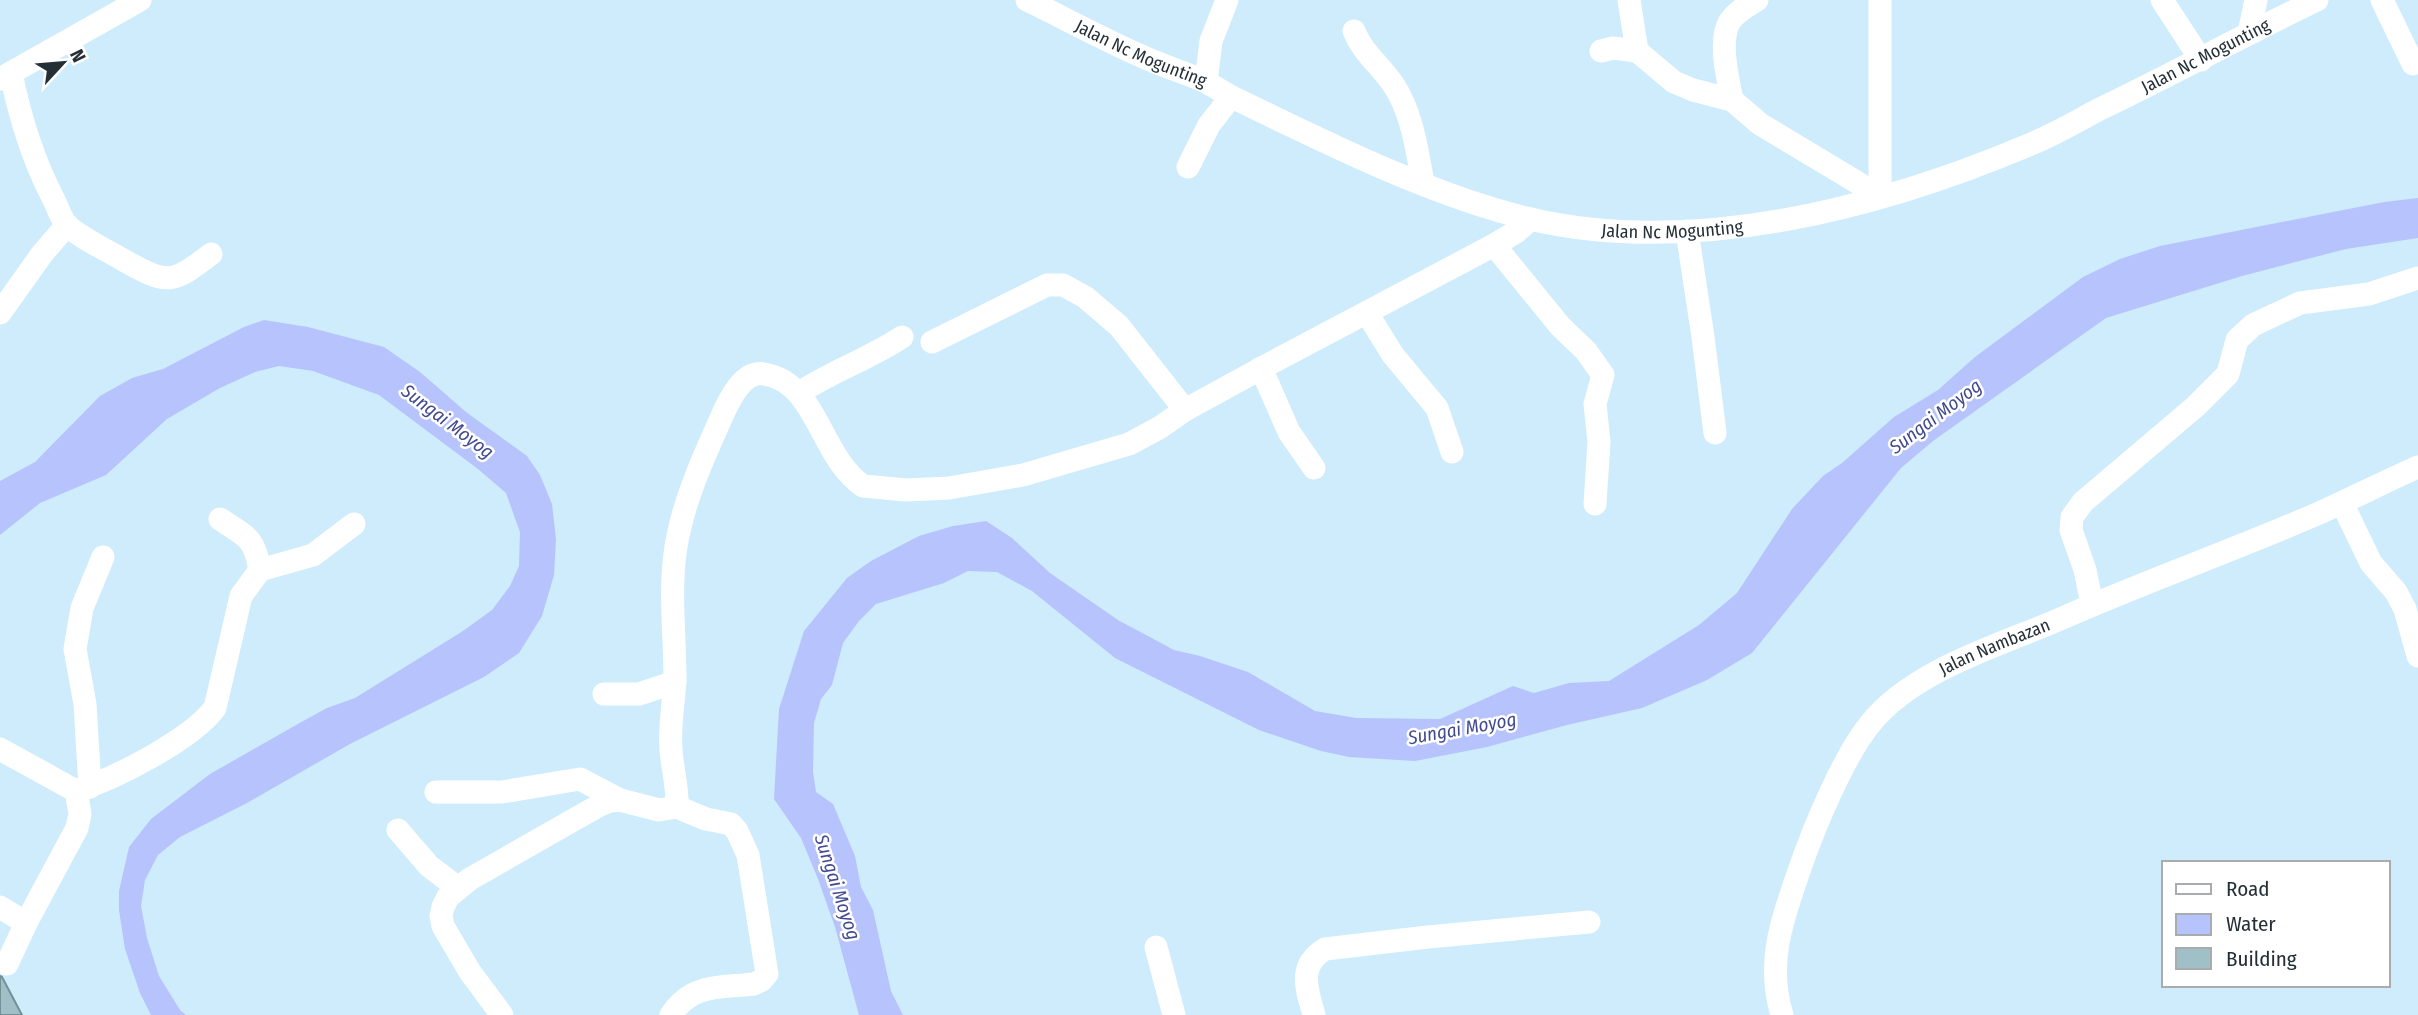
<svg xmlns="http://www.w3.org/2000/svg" width="2418" height="1015" font-family="'Fira Sans Condensed',sans-serif">
  <rect width="100%" height="100%" fill="#ceecfb"/>
  <g fill="#b7c3fd">
    <polygon points="2418,198 2418,238 2346,249 2242,276 2106,318 1933,441 1901,468 1752,653 1707,680 1642,708 1567,725 1487,747 1415,761 1349,757 1321,751 1259,730 1115,658 1032,591 997,572 968,571 944,583 876,604 859,621 843,643 832,685 821,699 814,723 813,772 816,792 833,804 855,856 861,887 873,910 891,991 903,1015 859,1015 835,927 818,879 801,838 774,799 779,709 804,631 847,578 871,561 919,536 953,526 986,521 1012,538 1050,573 1118,620 1174,650 1200,656 1248,672 1315,711 1356,718 1440,719 1513,686 1534,693 1569,683 1609,681 1699,625 1737,593 1792,509 1823,476 1842,463 1894,417 1938,390 1975,357 2083,277 2120,259 2160,246 2384,202"/>
    <polygon points="264,320 308,327 384,347 420,372 466,412 527,456 540,475 552,504 556,539 554,575 542,616 519,653 484,677 350,744 247,803 180,837 158,855 145,880 141,906 147,938 159,976 180,1010 186,1015 151,1015 140,993 125,949 119,910 119,891 129,847 151,819 210,774 296,725 327,708 355,698 463,631 492,610 510,586 519,566 520,532 506,493 478,469 379,395 313,371 279,366 255,372 220,388 167,419 106,475 40,503 0,535 0,481 35,462 100,396 132,378 163,369 244,327"/>
  </g>
  <polygon fill="#9ec0c6" stroke="#719197" stroke-width="2" points="0,976 2,977 22,1015 0,1015"/>
  <g fill="none" stroke-linecap="round" stroke-linejoin="round">
    <g stroke="#fff" stroke-width="23">
      <path id="s1" d="M1027 0C1064 18 1101 38 1139 55 1160 65 1183 72 1204 81 1214 86 1224 93 1234 98 1325 142 1432 196 1530 219 1694 257 1880 208 2031 144 2055 134 2077 121 2100 109 2173 74 2244 35 2317 0"/>
      <polyline points="1629,0 1637,51"/>
      <polyline points="2162,0 2201,60"/>
      <polyline points="2382,0 2413,64"/>
      <path d="M1354 31C1362 52 1380 65 1393 84 1412 112 1417 150 1423 183"/>
      <polyline points="2249,33 2256,0"/>
      <polyline points="1601,51 1613,48 1637,51 1674,82 1693,90 1732,100 1760,124 1860,184 1869,199"/>
      <path d="M11 73C20 118 33 160 54 200 58 208 61 218 66 224 75 235 112 253 125 261 168 285 172 284 211 254"/>
      <polyline points="0,79 140,0"/>
      <polyline points="1206,82 1211,41 1227,0"/>
      <path d="M1732 100C1728 79 1718 40 1730 21 1737 11 1747 6 1757 0"/>
      <polyline points="1188,167 1209,125 1231,97"/>
      <polyline points="1880,197 1880,0"/>
      <polyline points="1687,231 1703,337 1715,433"/>
      <polyline points="1494,245 1560,326 1586,351 1603,375 1595,404 1599,442 1595,504"/>
      <polyline points="0,313 42,254 67,225"/>
      <polyline points="1367,313 1393,355 1437,408 1452,452"/>
      <polyline points="932,342 1047,285 1063,285 1085,297 1119,326 1185,410"/>
      <polyline points="1261,368 1289,432 1314,468"/>
      <path d="M799 393C832 371 869 359 902 337"/>
      <polyline points="2342,503 2371,563 2396,592 2405,609 2418,656"/>
      <path d="M220 519C246 537 254 536 260 570"/>
      <polyline points="2092,604 2085,570 2071,530 2072,517 2083,502 2196,406 2228,374 2237,340 2253,325 2300,303 2369,294 2418,278"/>
      <polyline points="604,694 639,694 675,682"/>
      <path d="M0 749 76 791C114 779 191 740 215 708L241 596 260 570 313 555 354 524"/>
      <polyline points="90,787 85,704 75,649 82,608 103,557"/>
      <polyline points="436,792 502,792 580,779 620,800"/>
      <path d="M677 807C678 787 672 768 671 749 669 726 674 702 675 679 675 632 668 582 678 536 686 495 705 454 722 416 729 400 743 370 764 374 817 382 820 457 863 486L906 490 949 488 1023 475 1129 444 1159 428 1185 410 1271 363 1494 245 1516 232 1531 219"/>
      <polyline points="398,830 429,866 458,888"/>
      <polyline points="0,907 26,923 7,964"/>
      <polyline points="26,923 77,828 80,814 76,791"/>
      <polyline points="1156,947 1174,1015"/>
      <path d="M502 1015 470 972 450 938 443 926 441 916 443 907 448 897 470 879 598 806 610 801 620 800 659 810 677 807 706 819 731 824 737 831 748 855 767 974 762 980 754 984C720 988 692 983 671 1015"/>
      <path d="M1314 1015C1307 989 1297 966 1325 949L1428 937 1589 922"/>
      <path id="s2" d="M1782 1015C1766 962 1782 921 1799 871 1813 830 1843 757 1870 724 1912 671 1997 646 2058 620 2143 582 2232 551 2317 514 2351 499 2384 482 2418 467"/>
    </g>
  </g>
  <g text-anchor="middle" stroke-width="5" stroke-linejoin="round" paint-order="stroke">
    <g font-size="18" fill="#253036" stroke="#fff">
      <text dy="6" stroke="none"><textPath href="#s1" startOffset="126">Jalan Nc Mogunting</textPath></text>
      <text dy="6" stroke="none"><textPath href="#s1" startOffset="1260">Jalan Nc Mogunting</textPath></text>
      <text dy="6" stroke="none"><textPath href="#s1" startOffset="693">Jalan Nc Mogunting</textPath></text>
      <text dy="6" stroke="none"><textPath href="#s2" startOffset="460">Jalan Nambazan</textPath></text>
    </g>
    <g font-size="19" font-style="italic" fill="#424a8f" stroke="#fff">
      <text transform="translate(1935 416) rotate(-37)" y="7">Sungai Moyog</text>
      <text transform="translate(448 421) rotate(37)" y="7">Sungai Moyog</text>
      <text transform="translate(1462 728) rotate(-10)" y="7">Sungai Moyog</text>
      <text transform="translate(838 887) rotate(72)" y="7">Sungai Moyog</text>
    </g>
  </g>
  <rect x="2162" y="861" width="228" height="126" fill="#ffffff" stroke="#a8acaf" stroke-width="2"/>
  <rect x="2176" y="884" width="35" height="10" fill="#ffffff" stroke="#a8acaf" stroke-width="2"/>
  <text x="2226" y="896" font-size="21" fill="#253036">Road</text>
  <rect x="2176" y="914" width="35" height="21" fill="#b7c3fd" stroke="#a8acaf" stroke-width="2"/>
  <text x="2226" y="931" font-size="21" fill="#253036">Water</text>
  <rect x="2176" y="948" width="35" height="21" fill="#9ec0c6" stroke="#a8acaf" stroke-width="2"/>
  <text x="2226" y="966" font-size="21" fill="#253036">Building</text>
  <g transform="translate(63 63) rotate(64)" stroke="#ffffff" stroke-width="5" paint-order="stroke">
  <path d="M0-5L12 26L0 18L-12 26Z" fill="#253036"/>
  <text y="-10" font-size="19" font-weight="bold" text-anchor="middle" fill="#253036">N</text>
  </g>
</svg>
